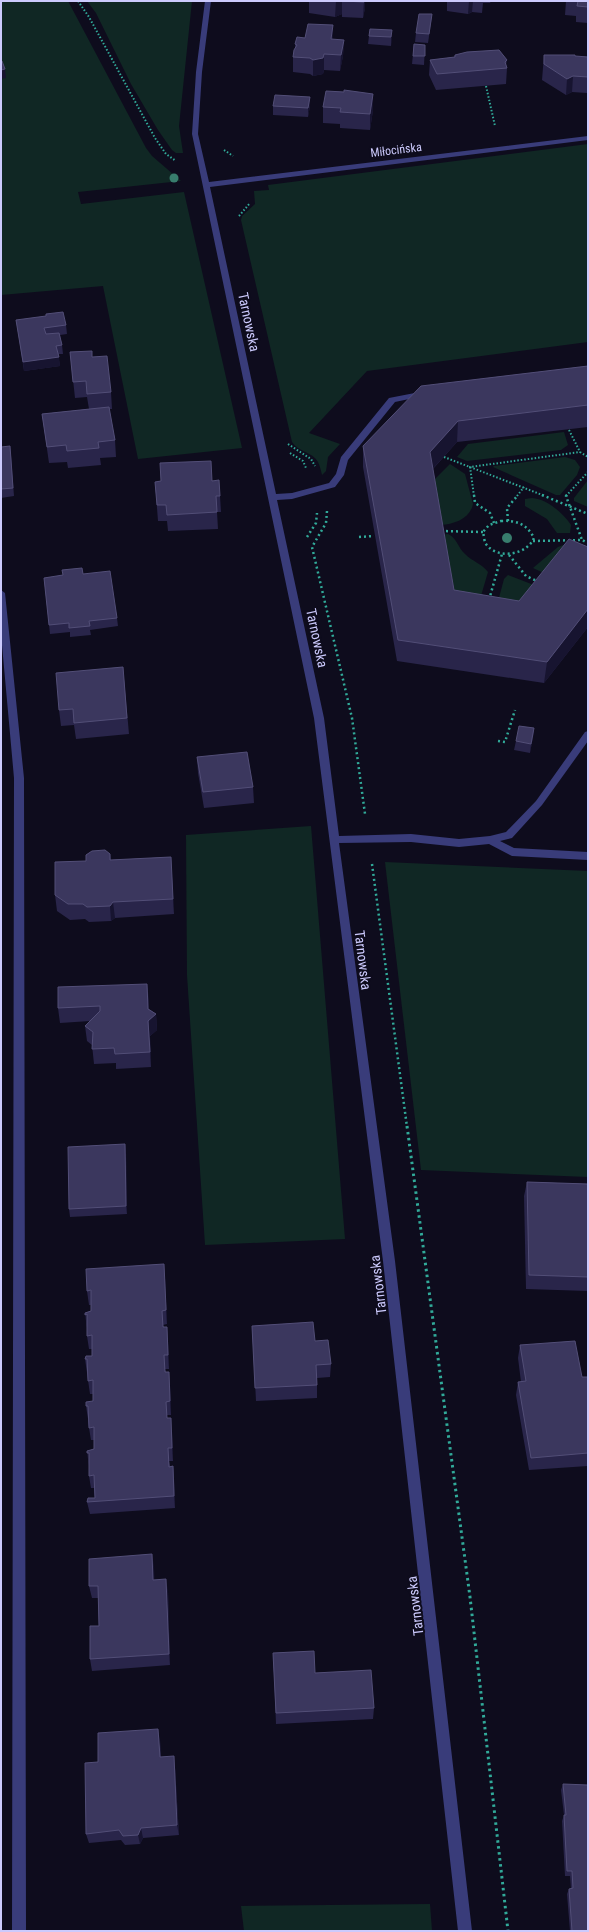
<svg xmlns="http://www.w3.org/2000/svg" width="589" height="1932" font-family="'Roboto Condensed',sans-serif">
  <rect width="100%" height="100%" fill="#0e0c1d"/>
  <g fill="#102724">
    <polygon points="1,1 68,1 146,148 152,156 181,181 78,192 81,204 184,192 242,448 138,459 103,286 1,295"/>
    <polygon points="87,1 192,1 179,126 183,153 176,153 172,150 158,130 131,84 96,13"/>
    <path d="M588 144V342L367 371 309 433 340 444 328 457 326 471 322 475C321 471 320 466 318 462 313 452 298 452 292 442L241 220 242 216 255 204 254 191 269 190 268 185Z"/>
    <polygon points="564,432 568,445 561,450 467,461 457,457 468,444"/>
    <polygon points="565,457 575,460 580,467 577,475 560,495 556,495 493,467 494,466"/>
    <path d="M450 464 465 474 473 504C470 519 454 524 441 525L434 480Z"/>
    <polygon points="588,480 588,507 574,501 574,498"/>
    <path d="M532 498C547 499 563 513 571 525L570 533H557L547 519 525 506V499Z"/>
    <path d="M448 534C457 538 458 548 465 554 473 562 481 563 488 572L478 606 457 602 442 535Z"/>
    <polygon points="566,544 548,575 533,568 558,547"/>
    <polygon points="508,575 539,587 517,613 496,609 504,579"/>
    <polygon points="311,826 345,1239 205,1245 187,975 186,835"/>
    <polygon points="385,862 588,871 588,1177 421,1170"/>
    <polygon points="430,1904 432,1931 244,1931 241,1906"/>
  </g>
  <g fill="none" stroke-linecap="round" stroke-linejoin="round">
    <g stroke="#31aa99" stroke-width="2" stroke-dasharray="1.5 2" stroke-linecap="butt">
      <polyline points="78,1 89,17 155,138 166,154 176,161"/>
      <polyline points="486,86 495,126"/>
      <polyline points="224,150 233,156"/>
      <polyline points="239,216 250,203"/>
      <polyline points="569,430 580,452 588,457"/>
      <polyline points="288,444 311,459 315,466"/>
      <polyline points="290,453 303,461 306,468"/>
      <polyline points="444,457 545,496"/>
      <polyline points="474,496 470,467 580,452"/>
      <polyline points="517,496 524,487"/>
      <polyline points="566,496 588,472"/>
    </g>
    <g stroke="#31aa99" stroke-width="2.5" stroke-dasharray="2 3" stroke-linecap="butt">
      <polyline points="474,495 475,503 490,513 494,523"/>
      <polyline points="542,495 588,514"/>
      <polyline points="567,495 566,496 582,540"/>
      <polyline points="327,511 326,523 312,547 352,718 365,814"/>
      <path d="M501 521C516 520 527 524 534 538 527 555 497 560 486 544 484 541 484 536 483 532L489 525Z"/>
      <polyline points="508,521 507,508 518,495"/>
      <polyline points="441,531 483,532"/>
      <polyline points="307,537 316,523 317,513"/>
      <polyline points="359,537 374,536"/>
      <polyline points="533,541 582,540 588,543"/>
      <polyline points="509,555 526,576 539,582"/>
      <polyline points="489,600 502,554"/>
      <polyline points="498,741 505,742 515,710"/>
      <polyline points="372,864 407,1127"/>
    </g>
    <polyline stroke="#31aa99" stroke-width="3" stroke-dasharray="2.5 3.5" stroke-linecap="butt" points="407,1126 470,1597 508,1931"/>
    <g fill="#393c7a" fill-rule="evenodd">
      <polygon points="205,1 211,1 202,72 198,134 209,182 588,136 588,140 210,187 276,494 292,493 329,483 336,474 341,457 389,398 425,391 429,393 428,395 395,402 348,460 344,475 335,487 292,499 277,500 324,718 339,836 411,834 459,839 490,836 506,832 536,801 585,732 588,731 588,741 542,805 512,838 500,841 514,848 588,852 588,860 512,856 489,844 459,847 411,842 339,843 395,1261 472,1931 458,1931 383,1261 314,718 192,134 196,72"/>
      <polygon points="1,590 5,593 24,778 26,1931 12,1931 14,778 1,634"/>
    </g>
  </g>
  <g fill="#387d6d">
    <circle cx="174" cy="178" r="4.5"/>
    <circle cx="507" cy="538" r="5"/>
  </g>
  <g fill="#29254a">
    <polygon points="309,1 365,1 365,8 363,18 342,17 342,14 335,17 309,13"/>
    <polygon points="447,1 491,1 490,3 483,3 482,13 472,12 468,14 447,11"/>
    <polygon points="566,1 588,1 588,23 576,22 576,16 565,15"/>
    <polygon points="432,14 431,23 428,43 415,42 416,33"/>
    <polygon points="333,25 333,39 344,40 343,56 340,71 324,70 323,74 313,76 310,74 293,72 293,57 295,48 295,44 305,38"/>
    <polygon points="392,30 391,46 368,44 369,36"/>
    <polygon points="414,44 425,45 424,65 412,64"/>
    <polygon points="455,55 507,60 506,65 507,68 506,84 436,90 429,75 430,60 454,57"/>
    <polygon points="544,55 588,57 588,90 587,90 587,93 572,92 566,95 542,80"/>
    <polygon points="373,94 373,110 370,130 340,128 340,124 323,123 323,107"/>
    <polygon points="310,97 310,106 308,117 273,115 273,106"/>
    <polygon points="16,320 66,325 67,334 60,335 62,345 63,354 58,354 60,366 24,371"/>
    <polygon points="70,352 92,357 111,392 112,409 109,409 115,440 116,457 100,458 101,465 68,468 67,462 49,463 42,414 89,409 87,397 75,398"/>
    <polygon points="588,366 588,427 457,442 433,469 454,590 519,601 588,547 588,627 544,683 397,661 363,467 363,446"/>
    <polygon points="1,447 11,455 14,496 1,498"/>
    <polygon points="212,481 220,496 221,512 217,512 218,529 168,531 167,521 158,521 155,482"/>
    <polygon points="83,574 117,618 118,626 90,630 91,635 70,637 70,632 50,634 44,578"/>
    <polygon points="123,667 129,734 76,739 74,725 61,726 59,710"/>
    <polygon points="534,728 533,737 530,753 514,750 516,741"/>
    <polygon points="197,757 253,787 254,803 204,808 198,773"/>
    <polygon points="110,854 111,860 171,857 174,914 115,918 111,921 89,922 85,919 70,920 57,911 55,895 86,861"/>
    <polygon points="147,984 149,1009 156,1014 157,1030 150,1036 151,1067 116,1069 116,1063 94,1064 92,1045 87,1041 85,1026 90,1021 60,1023 58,1008"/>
    <polygon points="125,1144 126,1152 127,1214 70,1217 69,1209"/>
    <polygon points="527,1182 588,1184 588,1291 526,1289 524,1196"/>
    <polygon points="165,1278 167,1324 163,1325 164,1327 168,1341 169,1369 165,1369 166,1372 170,1385 171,1415 167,1415 167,1418 172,1431 173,1461 169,1461 170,1466 173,1466 174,1478 175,1508 90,1514 87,1502 95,1498 94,1488 91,1488 89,1476 89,1465 87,1451 94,1449 94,1440 91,1440 89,1428 88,1419 86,1406 93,1401 93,1394 90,1394 85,1359 92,1356 92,1349 89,1349 87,1336 87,1327 85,1313 91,1311 91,1305 89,1305 87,1291"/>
    <polygon points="252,1326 315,1341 331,1364 330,1377 317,1378 317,1398 256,1401"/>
    <polygon points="520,1345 582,1377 588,1377 588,1466 529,1470 516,1395 518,1382 521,1382 518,1358"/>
    <polygon points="154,1566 154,1580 168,1591 170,1665 92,1671 90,1659 99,1626 98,1598 92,1598 89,1586"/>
    <polygon points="273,1653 374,1708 373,1719 276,1724"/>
    <polygon points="160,1740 161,1757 175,1767 179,1835 143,1838 140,1844 125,1845 121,1840 89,1843 86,1834 98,1762"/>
    <polygon points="563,1784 588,1931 570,1931 567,1894 569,1889 571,1889 570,1876 565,1876 562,1821 564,1815 561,1790"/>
  </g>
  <g fill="#171430">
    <polygon points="336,1 343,1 342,1 342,14 335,17"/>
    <polygon points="364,1 365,1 365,8 363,18"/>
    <polygon points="469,1 473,1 472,12 468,14"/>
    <polygon points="333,25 333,41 331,39"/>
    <polygon points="392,30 392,39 391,46 391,37"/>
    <polygon points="344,40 343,56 340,71 341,55"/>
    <polygon points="324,54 324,70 323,74 313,76 313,60"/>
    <polygon points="5,69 6,78 1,79 1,70"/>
    <polygon points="573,76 572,92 566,95 567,79"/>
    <polygon points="373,94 373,110 370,130 370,114"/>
    <polygon points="310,97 310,106 308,117 308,108"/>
    <polygon points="59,357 60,366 24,371 23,362"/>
    <polygon points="458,421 457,442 428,474 430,452"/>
    <polygon points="588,609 588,627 544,683 547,662"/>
    <polygon points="534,728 533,737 530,753 531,744"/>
    <polygon points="171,857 172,873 174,914 173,899"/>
    <polygon points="113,902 115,918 111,921 110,906"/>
    <polygon points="147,984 149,999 149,1020 156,1014 157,1030 150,1036 151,1067 150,1052"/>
    <polygon points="125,1144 126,1152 127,1214 126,1206"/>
    <polygon points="164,1264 165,1278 167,1324 166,1310"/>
    <polygon points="87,1314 87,1329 85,1315"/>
    <polygon points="167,1327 168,1341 169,1369 168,1355"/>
    <polygon points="169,1372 170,1385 171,1415 170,1401"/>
    <polygon points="171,1418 172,1431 173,1461 172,1448"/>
    <polygon points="87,1453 89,1453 89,1466"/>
    <polygon points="173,1466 174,1478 175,1508 174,1496"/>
    <polygon points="152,1554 154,1566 155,1592 153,1580"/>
    <polygon points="166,1579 168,1591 170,1665 169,1654"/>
    <polygon points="158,1729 160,1740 161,1768 160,1757"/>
    <polygon points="174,1756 175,1767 179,1835 177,1825"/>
    <polygon points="141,1828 143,1838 140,1844 138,1835"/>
  </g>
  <g fill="#3b375e" stroke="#524e77">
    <polygon points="342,1 364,1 364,2"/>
    <polygon points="578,1 588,1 588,7 577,6"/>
    <polygon points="419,14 432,14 429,34 416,33"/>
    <polygon points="308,24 333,25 331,39 344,40 341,55 324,54 323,58 313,60 310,58 293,57 294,50 297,45 295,44 297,37 305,38"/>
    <polygon points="370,29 392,30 391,37 369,36"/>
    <polygon points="414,44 425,45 425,56 413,56"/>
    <polygon points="499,50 507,60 505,62 507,68 437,74 430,60 455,57 455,55 467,52"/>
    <polygon points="544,55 575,55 575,56 588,57 588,77 573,76 567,79 544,64"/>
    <polygon points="1,61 2,61 5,69 1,70"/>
    <polygon points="344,90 373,94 370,114 340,112 341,108 323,107 326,91 344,92"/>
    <polygon points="275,95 310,97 308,108 273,106"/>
    <polygon points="63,312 66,325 44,328 46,334 59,333 62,345 56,346 59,357 23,362 16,320 46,316 46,314"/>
    <polygon points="92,351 92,357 107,356 111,392 87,394 86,381 73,382 70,352"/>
    <polygon points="588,366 588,405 458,421 430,452 454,590 519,601 569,539 588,547 588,609 547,662 398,640 363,446 421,386"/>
    <polygon points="109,407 115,440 98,442 99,448 67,451 66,445 47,447 42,414"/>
    <polygon points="10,446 13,488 1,489 1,447"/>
    <polygon points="211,461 212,481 219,480 220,496 216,496 217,512 167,515 166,505 157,505 155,482 161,481 160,463"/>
    <polygon points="82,568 83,574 110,571 117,618 89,621 90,626 69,628 69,623 49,625 44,578 63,575 62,570"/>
    <polygon points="123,667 127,718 74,723 73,709 59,710 56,673"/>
    <polygon points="519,726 534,728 531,744 516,741"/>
    <polygon points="247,752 253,787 203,792 197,757"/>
    <polygon points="105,850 110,854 110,860 171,857 173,899 113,902 110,906 87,907 83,904 68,904 55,895 55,862 86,861 86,855 92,851"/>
    <polygon points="147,984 148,1009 156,1014 148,1021 150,1052 115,1054 114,1048 92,1049 93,1032 85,1026 100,1011 100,1006 58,1008 58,987"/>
    <polygon points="125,1144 126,1206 69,1209 68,1147"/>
    <polygon points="527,1182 588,1184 588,1277 529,1275"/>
    <polygon points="164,1264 166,1308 166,1310 162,1311 163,1327 167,1327 168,1355 164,1355 165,1372 169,1372 170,1401 166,1402 167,1418 171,1418 172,1448 168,1448 169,1467 173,1466 174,1496 87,1502 88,1498 95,1498 94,1475 89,1476 89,1453 87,1453 87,1451 94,1449 94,1427 89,1428 88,1406 86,1406 86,1402 93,1401 93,1380 88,1381 87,1359 85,1359 86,1356 92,1356 92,1335 87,1336 87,1314 85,1315 85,1313 91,1311 91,1290 87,1291 86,1269"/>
    <polygon points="313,1322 315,1341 328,1340 331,1364 316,1365 317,1385 255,1388 252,1326"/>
    <polygon points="575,1341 582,1377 588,1377 588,1453 531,1458 518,1382 526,1381 520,1345"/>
    <polygon points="152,1554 153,1580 166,1579 169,1654 90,1659 90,1626 99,1626 98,1586 89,1586 89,1559"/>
    <polygon points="314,1651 315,1673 371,1670 374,1708 276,1713 273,1653"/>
    <polygon points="158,1729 160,1757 174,1756 177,1825 141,1828 138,1835 123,1836 119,1830 86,1834 85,1763 98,1762 98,1733"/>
    <polygon points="563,1784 588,1785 588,1931 572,1931 569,1889 573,1888 572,1871 567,1871 564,1815 566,1815"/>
  </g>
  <g text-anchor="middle" stroke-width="4" stroke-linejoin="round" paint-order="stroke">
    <g font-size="12" fill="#cccafd" stroke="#0e0c1d">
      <text transform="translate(396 150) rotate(-7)" y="4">Miłocińska</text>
    </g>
    <g font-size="14" fill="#cccafd" stroke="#0e0c1d">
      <text transform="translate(249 322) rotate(78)" y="5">Tarnowska</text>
      <text transform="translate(317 638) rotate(78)" y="5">Tarnowska</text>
      <text transform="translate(363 960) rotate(83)" y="5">Tarnowska</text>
      <text transform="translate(378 1285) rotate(-97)" y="5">Tarnowska</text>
      <text transform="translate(415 1606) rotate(-97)" y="5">Tarnowska</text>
    </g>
  </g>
  <rect width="589" height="1932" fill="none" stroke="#cccafd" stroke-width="4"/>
</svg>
